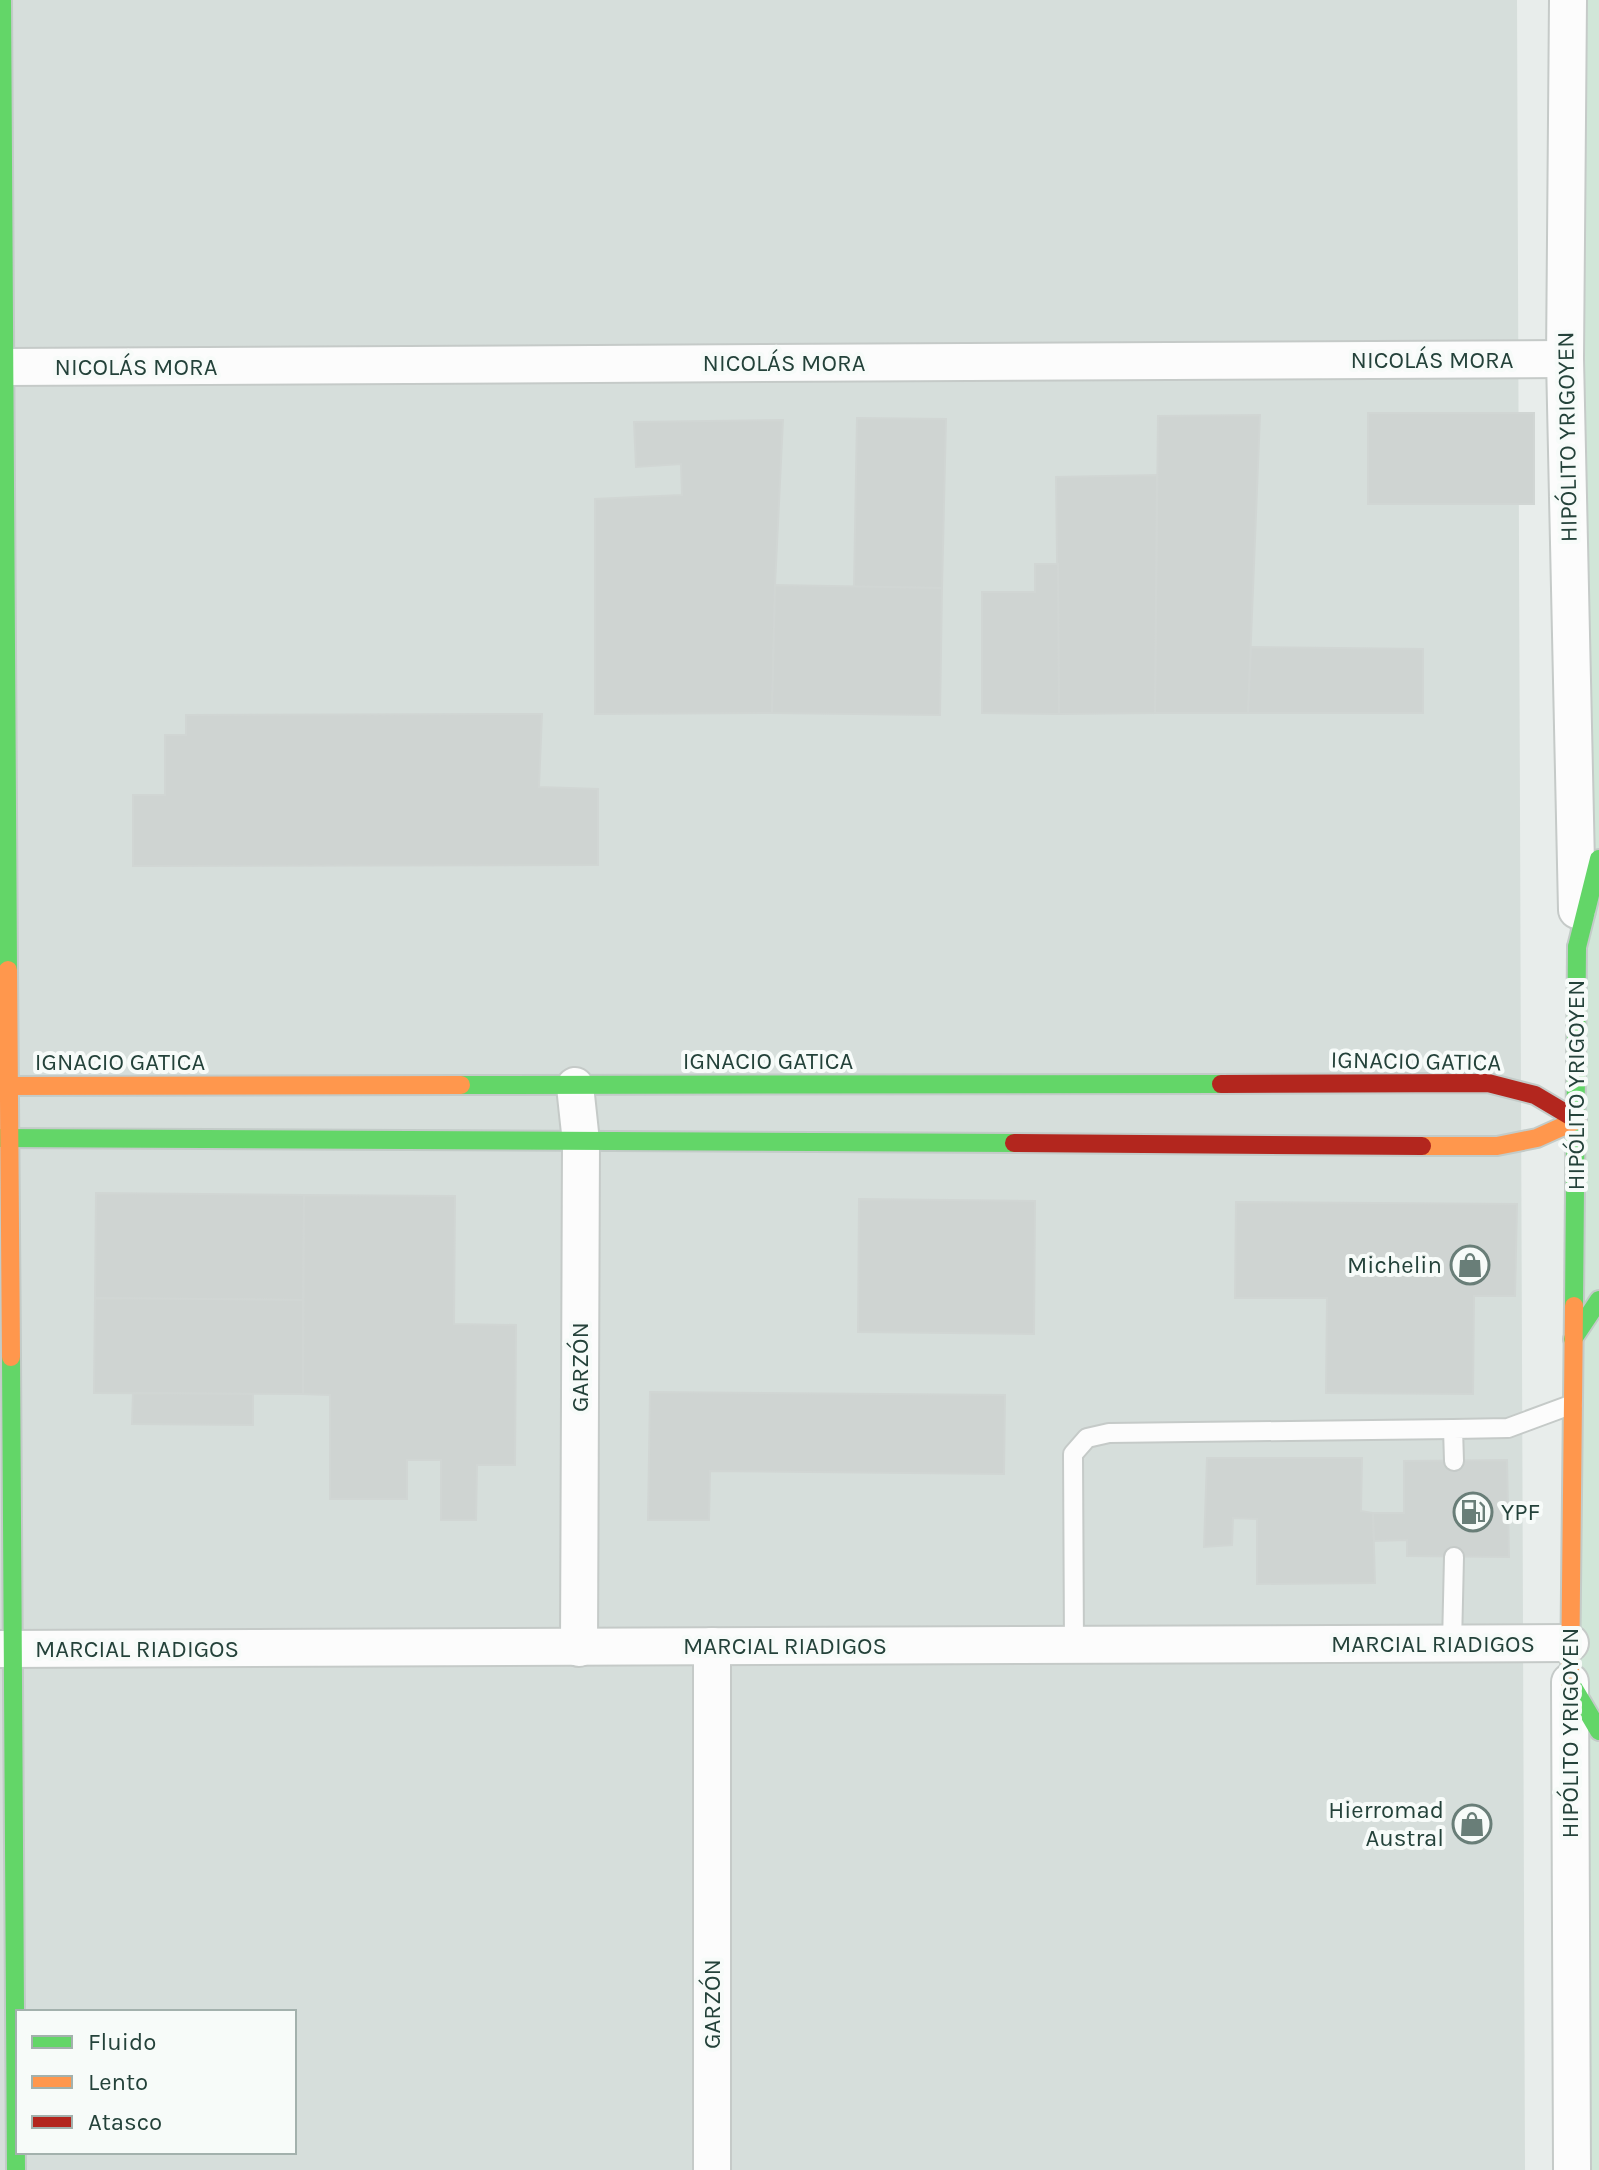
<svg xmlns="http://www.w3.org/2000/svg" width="1599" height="2170" font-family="Karla,sans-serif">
  <rect width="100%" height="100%" fill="#e8edeb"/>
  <path fill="#d6dedb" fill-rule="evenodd" d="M0 0H1517L1525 2170H0ZM18 2012H294V2152H18Z"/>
  <polygon fill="#d1e6d8" points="1568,0 1599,0 1599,2170 1572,2170"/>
  <g fill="#cfd4d2" stroke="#d1d6d4" stroke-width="2">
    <rect x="1368" y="413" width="166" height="91"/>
    <polygon points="1260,415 1248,713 1155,713 1158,416"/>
    <polygon points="857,418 946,419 942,588 854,587"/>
    <polygon points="783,420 775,585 772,713 595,714 595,499 682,495 681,464 636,467 634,422"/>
    <polygon points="1157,475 1155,713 1059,714 1056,477"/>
    <polygon points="1035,564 1058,564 1059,714 982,713 982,592 1035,592"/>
    <polygon points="775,585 942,588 940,715 772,713"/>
    <polygon points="1251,647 1423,649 1423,713 1248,713"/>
    <polygon points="542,714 539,787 598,789 598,865 133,866 133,795 165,795 165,735 186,735 186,715"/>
    <polygon points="96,1193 304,1195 303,1300 95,1298"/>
    <polygon points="304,1195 455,1196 454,1324 516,1325 515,1465 477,1465 476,1520 441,1520 441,1460 407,1460 407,1499 330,1499 330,1395 303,1394"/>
    <polygon points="859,1199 1035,1201 1034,1334 858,1332"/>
    <polygon points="1236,1202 1517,1204 1515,1296 1474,1296 1473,1394 1326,1393 1327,1298 1235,1298"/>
    <polygon points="95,1298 303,1300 303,1394 94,1393"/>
    <polygon points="650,1392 1005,1395 1004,1474 710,1471 709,1520 648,1520"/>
    <polygon points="133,1393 253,1394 253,1425 132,1424"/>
    <polygon points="1207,1458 1362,1458 1361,1511 1373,1513 1375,1583 1257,1584 1257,1519 1233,1518 1232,1545 1204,1547"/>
    <polygon points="1507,1460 1509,1557 1407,1556 1407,1540 1374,1541 1373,1513 1404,1513 1404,1461"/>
  </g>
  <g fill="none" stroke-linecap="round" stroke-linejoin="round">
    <g stroke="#c5cac8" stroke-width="22">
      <g id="lane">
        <polyline points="1454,1461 1453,1429 1508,1428 1573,1404"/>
        <polyline points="1452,1644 1454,1557"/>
        <polyline points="1074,1645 1073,1454 1087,1438 1109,1433 1453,1429"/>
      </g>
    </g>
    <g stroke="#c5cac8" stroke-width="40">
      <g id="street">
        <polyline points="1568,0 1565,359 1577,910"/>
        <polyline points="4,367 1565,359"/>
        <polyline points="575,1086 581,1142 579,1648"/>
        <polyline points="712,1646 712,2170"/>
        <polyline points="0,1649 1570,1643"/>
        <polyline points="1570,1682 1572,2170"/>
      </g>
    </g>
    <g stroke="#c3cbc8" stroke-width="22">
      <g id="fast">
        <polyline points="2,0 8,970"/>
        <polyline points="1577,947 1599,859"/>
        <polyline points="461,1085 1221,1084"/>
        <polyline points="0,1138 1014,1143"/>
        <polyline points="1574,1306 1577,947"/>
        <polyline points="1573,1339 1599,1300"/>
        <polyline points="11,1357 16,2170"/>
        <polyline points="1570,1682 1599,1731"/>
      </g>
    </g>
    <g stroke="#c3cbc8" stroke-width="22">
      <g id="slow">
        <polyline points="8,970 11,1357"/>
        <polyline points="0,1086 461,1085"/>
        <polyline points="1422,1146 1497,1146 1537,1138 1577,1120"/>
        <polyline points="1570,1682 1574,1306"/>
      </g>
    </g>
    <g stroke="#c3cbc8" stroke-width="22">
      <g id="jam">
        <polyline points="1221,1084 1488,1083 1535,1095 1577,1120"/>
        <polyline points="1014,1143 1422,1146"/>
      </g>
    </g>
    <use href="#lane" stroke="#fcfcfc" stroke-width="18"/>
    <use href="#street" stroke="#fcfcfc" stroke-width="36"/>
    <use href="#fast" stroke="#63d668" stroke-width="18"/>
    <use href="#slow" stroke="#ff974d" stroke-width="18"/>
    <use href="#jam" stroke="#b3261e" stroke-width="18"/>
  </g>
  <defs>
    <g id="shop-ring" transform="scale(2)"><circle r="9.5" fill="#f7fbf9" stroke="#697e78" stroke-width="1.5"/><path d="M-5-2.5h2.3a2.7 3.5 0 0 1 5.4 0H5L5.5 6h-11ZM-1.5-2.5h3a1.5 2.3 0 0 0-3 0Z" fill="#697e78"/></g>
    <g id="fuel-ring" transform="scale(2)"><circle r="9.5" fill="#f7fbf9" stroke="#697e78" stroke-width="1.5"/><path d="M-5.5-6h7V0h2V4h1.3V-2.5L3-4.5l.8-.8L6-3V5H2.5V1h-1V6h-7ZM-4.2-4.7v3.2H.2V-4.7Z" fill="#697e78"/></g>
  </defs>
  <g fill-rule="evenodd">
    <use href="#shop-ring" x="1470" y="1265"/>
    <use href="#fuel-ring" x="1473" y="1512"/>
    <use href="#shop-ring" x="1472" y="1824"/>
  </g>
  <g text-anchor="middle" stroke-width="8" stroke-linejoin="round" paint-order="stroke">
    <g font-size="24" fill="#24423a" stroke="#f7fbf9">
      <text x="1432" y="368">NICOLÁS MORA</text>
      <text x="784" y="371">NICOLÁS MORA</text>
      <text x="136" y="375">NICOLÁS MORA</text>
      <text transform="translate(1567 437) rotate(-91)" y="8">HIPÓLITO YRIGOYEN</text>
      <text x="768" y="1069">IGNACIO GATICA</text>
      <text transform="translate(1416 1061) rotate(1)" y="8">IGNACIO GATICA</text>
      <text x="120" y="1070">IGNACIO GATICA</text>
      <text transform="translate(1576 1085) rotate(-90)" y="8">HIPÓLITO YRIGOYEN</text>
      <text transform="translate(580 1367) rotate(-90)" y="8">GARZÓN</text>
      <text x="1433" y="1652">MARCIAL RIADIGOS</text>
      <text x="785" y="1654">MARCIAL RIADIGOS</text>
      <text x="137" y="1657">MARCIAL RIADIGOS</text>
      <text transform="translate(1570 1733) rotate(-90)" y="8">HIPÓLITO YRIGOYEN</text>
      <text transform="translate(712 2004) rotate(-90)" y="8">GARZÓN</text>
    </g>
    <g font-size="24" fill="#24423a" stroke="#f7fbf9" text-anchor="end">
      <text x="1442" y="1273">Michelin</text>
      <text x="1501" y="1520" text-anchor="start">YPF</text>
      <text x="1444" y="1818">Hierromad<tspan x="1444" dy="28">Austral</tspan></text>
    </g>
  </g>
  <rect x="16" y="2010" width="280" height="144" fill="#f7fbf9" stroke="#a3b1ad" stroke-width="2"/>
  <rect x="32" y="2036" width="40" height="12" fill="#63d668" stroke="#a3b1ad" stroke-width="2"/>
  <text x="88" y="2050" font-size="24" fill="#24423a">Fluido</text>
  <rect x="32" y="2076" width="40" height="12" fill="#ff974d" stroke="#a3b1ad" stroke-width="2"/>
  <text x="88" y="2090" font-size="24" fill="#24423a">Lento</text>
  <rect x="32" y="2116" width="40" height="12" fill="#b3261e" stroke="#a3b1ad" stroke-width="2"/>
  <text x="88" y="2130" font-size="24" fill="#24423a">Atasco</text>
</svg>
